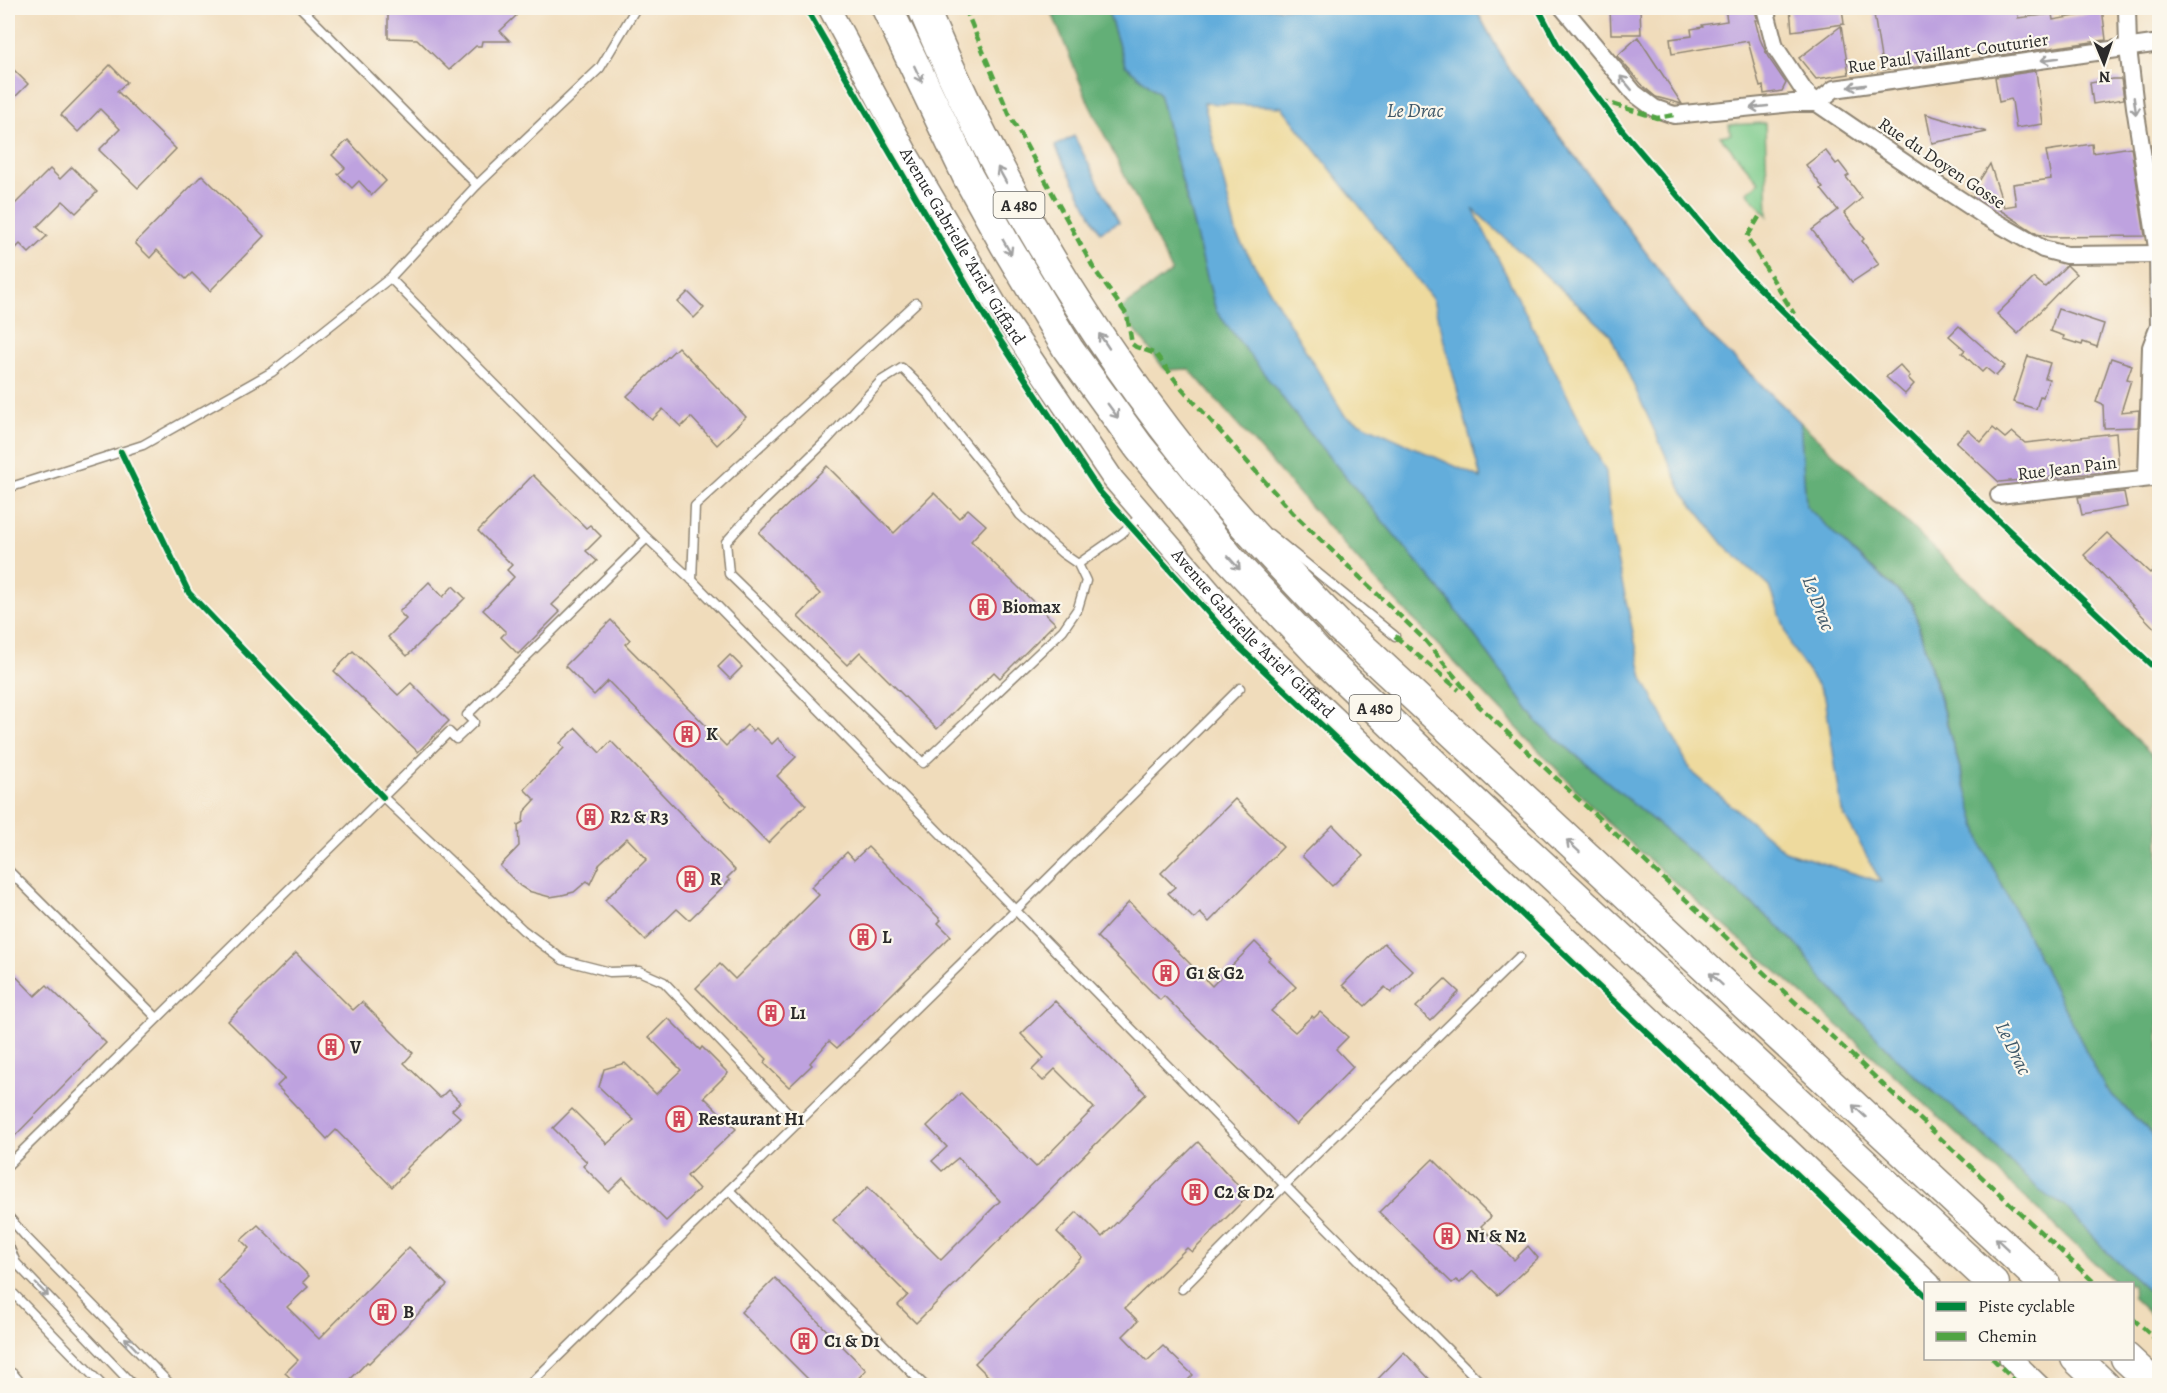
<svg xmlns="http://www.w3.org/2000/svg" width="2167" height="1393" font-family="Alegreya,serif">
  <rect width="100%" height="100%" fill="#fbf7ec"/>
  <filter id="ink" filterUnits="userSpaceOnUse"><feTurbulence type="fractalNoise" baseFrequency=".0167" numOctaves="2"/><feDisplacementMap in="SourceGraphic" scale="12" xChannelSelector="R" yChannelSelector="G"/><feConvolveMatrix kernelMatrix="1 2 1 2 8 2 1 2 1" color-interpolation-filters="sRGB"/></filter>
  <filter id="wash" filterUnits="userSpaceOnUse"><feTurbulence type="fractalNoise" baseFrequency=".008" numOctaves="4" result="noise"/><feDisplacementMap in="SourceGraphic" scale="24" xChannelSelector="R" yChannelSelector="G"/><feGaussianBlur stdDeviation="1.35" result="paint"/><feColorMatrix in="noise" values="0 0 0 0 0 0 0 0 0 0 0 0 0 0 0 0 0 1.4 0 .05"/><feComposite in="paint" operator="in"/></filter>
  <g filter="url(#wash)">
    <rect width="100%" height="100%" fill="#f0dcbb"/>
    <polygon fill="#7bcb8b" stroke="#537b5b" stroke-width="1.5" points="1765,123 1768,216 1747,192 1759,182 1720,136 1731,134 1729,125"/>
    <g fill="#64af77" stroke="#486d51" stroke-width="1.5">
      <polygon points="1050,8 1107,8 1125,65 1159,93 1216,311 1448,599 1538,723 1778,926 1802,950 1819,975 1903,1065 1991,1141 2018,1171 2047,1196 2065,1206 2107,1252 2159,1300 2159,1323 2133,1298 2132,1284 2116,1283 1891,1072 1611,826 1370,574 1189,369 1165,370 1120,310 1172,271 1089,104"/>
      <polygon points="1800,422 2159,761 2159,1141 2105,1088 1983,848 1913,604 1853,552 1806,506"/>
    </g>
    <polygon fill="#eeda9e" stroke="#8c8264" stroke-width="1.5" points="1107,8 1475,8 1507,66 1702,328 1800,422 1806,506 1853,552 1912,604 1983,848 2105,1088 2159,1141 2159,1300 2107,1252 2065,1206 2047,1196 2018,1171 1991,1141 1903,1065 1819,975 1802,950 1778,926 1538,723 1448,599 1315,440 1216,311 1159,93 1125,65"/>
    <g fill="#63addb" stroke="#476c83" stroke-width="1.5" fill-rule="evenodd">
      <path d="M1107 8H1475L1507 66 1702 328 1800 422 1806 506 1853 552 1912 604 1983 848 2105 1088 2159 1141V1300L2107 1252 2065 1206 2047 1196 2018 1171 1991 1141 1903 1065 1819 975 1802 950 1778 926 1538 723 1448 599 1315 440 1216 311 1159 93 1125 65ZM1204 103 1282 107 1433 300 1481 478 1345 416 1237 236ZM1473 209 1610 334 1683 493 1725 546 1770 587 1792 648 1825 697 1842 811 1881 882 1785 851 1691 771 1643 678 1611 532 1606 472Z"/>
      <polygon points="1074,136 1119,222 1100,232 1055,146"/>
    </g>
    <g id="blocks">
      <g fill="#bea2df">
        <polygon points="388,8 509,8 516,16 500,31 510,41 482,41 481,46 476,46 449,70 417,39 388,38"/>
        <polygon points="1610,8 1640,8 1641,34 1611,34"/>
        <polygon points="1725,8 1755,8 1757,20 1755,20 1760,39 1768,57 1786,83 1782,91 1764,94 1763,86 1760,87 1748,41 1672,54 1670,39 1692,36 1691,29 1703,27 1702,25 1727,21"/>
        <polygon points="1790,8 1842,8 1844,24 1792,31"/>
        <polygon points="1873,8 1998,8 1999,10 2017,8 2018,18 2052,14 2053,20 2088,14 2087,8 2102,8 2106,40 1910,68 1910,66 1883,70"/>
        <polygon points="1841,26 1849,74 1816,79 1799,58"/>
        <polygon points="1638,37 1651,57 1682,104 1656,97 1644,87 1617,56"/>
        <polygon points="8,64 28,84 8,104"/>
        <polygon points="110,65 127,82 117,91 176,149 138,188 99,150 120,129 100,109 78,132 61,115"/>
        <polygon points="2036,71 2043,124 2016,128 2012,101 2011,99 1999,102 1995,77"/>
        <polygon points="2113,79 2121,79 2124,99 2093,104 2090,83"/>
        <polygon points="1926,114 1987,132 1932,143"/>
        <polygon points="348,140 386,181 372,195 359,181 352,188 338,174 345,168 332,155"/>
        <polygon points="2092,144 2093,153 2131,147 2145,236 2050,237 2037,234 1972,192 1990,164 2004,207 2016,205 2013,184 2051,179 2046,151"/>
        <polygon points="1825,150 1836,164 1839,162 1849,175 1846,177 1862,198 1844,213 1864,239 1862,241 1879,264 1852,282 1812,230 1838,210 1821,189 1823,188 1806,165"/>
        <polygon points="72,167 97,192 76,213 63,201 37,227 47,236 29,253 20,244 8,256 8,196 15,204 50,169 60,179"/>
        <polygon points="202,175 264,236 210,291 192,273 186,279 157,250 150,258 135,243"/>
        <polygon points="2067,265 2076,274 2018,334 1997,314 2034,278 2045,287"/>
        <polygon points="688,292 704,308 694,318 678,302"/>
        <polygon points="2058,309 2104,324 2097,347 2083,342 2082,345 2063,339 2064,336 2050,331"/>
        <polygon points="1959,326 2005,366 1996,376 1986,368 1982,372 1962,353 1965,350 1949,336"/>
        <polygon points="678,347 746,417 717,445 691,417 681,427 663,409 652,420 627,396"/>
        <polygon points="2028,356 2050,363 2045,378 2049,379 2043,397 2040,396 2036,409 2013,402"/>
        <polygon points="2111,358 2132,365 2127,379 2131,380 2121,412 2139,410 2138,427 2104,428 2103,405 2096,402"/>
        <polygon points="1900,365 1910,376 1908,378 1914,384 1905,394 1886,377"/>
        <polygon points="1993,428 2005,438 2012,432 2025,443 2116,433 2119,471 1999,482 1956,442 1968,430 1981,442"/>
        <polygon points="827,466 894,533 934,493 959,518 968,509 986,525 971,541 1055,623 1000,678 994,672 937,729 860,652 847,665 798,617 820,594 759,533"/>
        <polygon points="533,475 586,528 590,525 601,536 586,551 597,561 552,605 560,612 518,654 501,637 506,632 483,610 514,577 507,570 512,565 478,531"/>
        <polygon points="2124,492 2127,507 2082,515 2078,497"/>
        <polygon points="2107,533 2150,573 2160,563 2160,634 2084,555"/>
        <polygon points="429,582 443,597 453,586 465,598 407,656 388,637 406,619 399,612"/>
        <polygon points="611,620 630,640 625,644 726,746 747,725 753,731 756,728 772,744 778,738 796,757 777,776 806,805 768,843 608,681 594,695 565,666"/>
        <polygon points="353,651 398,695 411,683 449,721 418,752 334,671"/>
        <polygon points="730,655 742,667 730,679 718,667"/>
        <polygon points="576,728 600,753 611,741 735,870 727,878 730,880 689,920 677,909 645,940 605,900 647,859 627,838 600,863 590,884 587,881 574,892 562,895 550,897 528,891 520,886 500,866 519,846 518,825 523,822 524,812 535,800 524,789 564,748 560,743"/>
        <polygon points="1235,799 1283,847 1209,922 1200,913 1194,919 1168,893 1175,887 1161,873"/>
        <polygon points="1333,825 1363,856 1332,886 1302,856"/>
        <polygon points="868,847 941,920 938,923 951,936 837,1048 829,1041 810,1063 812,1065 789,1087 764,1063 767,1059 696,988 720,964 735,979 819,895 811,887 847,852 854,860"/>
        <polygon points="1129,902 1212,986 1255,942 1271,958 1268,960 1296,987 1271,1011 1295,1032 1312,1016 1314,1018 1320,1012 1348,1037 1336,1049 1353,1067 1296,1125 1164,996 1160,1000 1097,937"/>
        <polygon points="1384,943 1413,971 1391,993 1385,987 1365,1006 1343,985"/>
        <polygon points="296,953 353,1010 362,1002 413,1053 404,1063 440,1098 448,1090 460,1102 452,1110 460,1117 406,1169 408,1170 392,1187 336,1130 327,1139 277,1086 285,1078 228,1021"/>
        <polygon points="8,968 35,996 47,985 106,1043 8,1143"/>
        <polygon points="1445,979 1459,992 1430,1021 1416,1007"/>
        <polygon points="1055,1001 1146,1094 916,1323 898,1305 908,1295 833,1220 868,1187 941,1260 1000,1201 958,1158 942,1171 932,1161 947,1147 927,1126 961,1093 1036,1167 1094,1108 1055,1069 1043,1081 1032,1070 1044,1058 1021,1034"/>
        <polygon points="668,1018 700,1050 702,1047 728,1073 704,1097 736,1129 687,1176 699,1189 666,1221 623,1178 609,1192 583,1166 587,1162 553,1128 572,1109 607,1144 634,1120 599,1087 604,1069 625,1063 656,1094 681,1070 649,1037"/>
        <polygon points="1198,1142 1248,1196 1192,1252 1187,1248 1125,1308 1138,1321 1123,1336 1147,1361 1163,1346 1193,1375 1182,1386 998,1386 975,1363 1082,1257 1057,1232 1077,1212 1102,1237"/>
        <polygon points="1433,1159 1491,1217 1481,1226 1514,1260 1528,1246 1538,1258 1498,1295 1473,1271 1460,1283 1456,1280 1452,1283 1379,1212"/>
        <polygon points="258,1225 309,1276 303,1282 308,1287 287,1307 319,1339 409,1247 447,1285 369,1363 367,1362 344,1386 299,1386 285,1373 298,1360 217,1280 249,1248 241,1240"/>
        <polygon points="775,1278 866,1370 851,1386 815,1386 741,1312"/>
        <polygon points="1404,1352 1436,1386 1371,1386"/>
      </g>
    </g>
  </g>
  <g filter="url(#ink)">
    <use href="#blocks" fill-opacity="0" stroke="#8e8473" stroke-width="1.5"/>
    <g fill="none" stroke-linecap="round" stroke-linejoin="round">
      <g stroke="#8e8473" stroke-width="11">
        <g id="service">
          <polyline points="301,8 477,185"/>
          <polyline points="390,278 647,538 692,580 1313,1214 1484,1386"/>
          <polyline points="8,488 143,445 272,372 390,278 477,185 600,68 636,8"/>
          <polyline points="1270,534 1395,636"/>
          <polyline points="1078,564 1086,581 1078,608 1063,630 923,763 729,574 726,542 757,508 825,442 881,381 902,368 929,395 944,417 993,477 1020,515 1062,553 1078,564 1121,534 1143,514"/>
          <polyline points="692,580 695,506 916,303"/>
          <polyline points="383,797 523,930 563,960 610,972 639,971 664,982 798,1123"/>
          <polyline points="8,870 157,1018"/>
          <polyline points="8,1165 449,732 456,739 474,722 467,715 647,538"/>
          <polyline points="729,1190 925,1386"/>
          <polyline points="8,1216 26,1237 172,1386"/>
          <polyline points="8,1244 16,1263 134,1386"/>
          <polyline points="8,1288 103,1386"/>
          <polyline points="1182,1289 1285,1185 1519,957"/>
          <polyline points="528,1386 1016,910 1240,688"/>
        </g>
      </g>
      <g stroke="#8e8473" stroke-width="20">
        <g id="minor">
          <polyline points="1563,8 1634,93 1654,108 1674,115 1793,103 1817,103 1834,89 2160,43"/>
          <polyline points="1765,8 1775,47 1804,91 1817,103 1924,176 1985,216 2043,249 2066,255 2160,254"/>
          <polyline points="2127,8 2128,48 2135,107 2158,254 2159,326 2151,347 2147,478"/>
          <polyline points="1999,495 2160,477"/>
        </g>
      </g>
      <g stroke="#8e8473" stroke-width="24">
        <g id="tertiary">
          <path id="s1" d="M829 8 908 155 1003 316 1113 479 1246 633 1930 1284"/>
          <polyline points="2010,1358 2039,1386"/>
        </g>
      </g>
      <g stroke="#8e8473" stroke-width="27">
        <polyline id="secondary" points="8,1380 13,1386"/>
      </g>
      <g stroke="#8e8473" stroke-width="33">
        <g id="motorway">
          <polyline points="887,8 968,177 1005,244 1068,349 1139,447 1231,560 1324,659 1463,792 1994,1284"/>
          <path d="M923 8C995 179 1091 340 1209 484 1251 534 1295 581 1341 628L2045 1284"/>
          <polyline points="2076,1358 2105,1386"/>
          <polyline points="2126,1358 2156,1386"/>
        </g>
      </g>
      <use href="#service" stroke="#fff" stroke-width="8"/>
      <use href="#minor" stroke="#fff" stroke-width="16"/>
      <use href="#tertiary" stroke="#fff" stroke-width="21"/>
      <use href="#secondary" stroke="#fff" stroke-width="24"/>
      <use href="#motorway" stroke="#fff" stroke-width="30"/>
      <g stroke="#51a443" stroke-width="4.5" stroke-dasharray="9 4.5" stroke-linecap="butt">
        <polyline points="965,8 1009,114 1094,269 1127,315 1132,344 1136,347 1156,354 1178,384 1293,513 1424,639 1478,705 2096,1284"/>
        <polyline points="1600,100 1657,118 1674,115"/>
        <polyline points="1759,217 1747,237 1794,314"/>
        <polyline points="1395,636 1459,690"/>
        <polyline points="2132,1318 2160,1343"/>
        <polyline points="1992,1358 2020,1386"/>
      </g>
      <g stroke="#fbf7ec" stroke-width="10">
        <g id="cycleway">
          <polyline points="806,8 990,325 1099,491 1237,645 1926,1296"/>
          <polyline points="1538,8 1557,44 1622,130 1741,270 1979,502 2160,673"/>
          <polyline points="121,452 189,593 383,797"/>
        </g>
      </g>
      <use href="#cycleway" stroke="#00873e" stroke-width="6"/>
    </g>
    <defs><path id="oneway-shaft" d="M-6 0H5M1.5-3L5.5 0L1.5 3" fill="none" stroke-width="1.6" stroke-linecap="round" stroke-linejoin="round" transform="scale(1.5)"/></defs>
    <g stroke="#a0a0a0">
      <use href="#oneway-shaft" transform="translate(2050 59) rotate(172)"/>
      <use href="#oneway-shaft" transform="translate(918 74) rotate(65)"/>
      <use href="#oneway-shaft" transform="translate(1626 83) rotate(-130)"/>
      <use href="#oneway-shaft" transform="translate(1857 86) rotate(172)"/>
      <use href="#oneway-shaft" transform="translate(2135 106) rotate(82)"/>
      <use href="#oneway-shaft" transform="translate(1759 107) rotate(174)"/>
      <use href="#oneway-shaft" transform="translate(1002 175) rotate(-119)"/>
      <use href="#oneway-shaft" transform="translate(1007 247) rotate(60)"/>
      <use href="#oneway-shaft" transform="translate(1104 341) rotate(-124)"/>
      <use href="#oneway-shaft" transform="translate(1113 411) rotate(54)"/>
      <use href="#oneway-shaft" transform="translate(1234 563) rotate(48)"/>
      <use href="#oneway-shaft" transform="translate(1573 846) rotate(-137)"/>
      <use href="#oneway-shaft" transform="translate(1716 979) rotate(-137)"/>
      <use href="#oneway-shaft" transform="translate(1859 1111) rotate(-137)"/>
      <use href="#oneway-shaft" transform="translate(2002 1244) rotate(-137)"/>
      <use href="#oneway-shaft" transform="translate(42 1290) rotate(46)"/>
      <use href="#oneway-shaft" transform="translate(131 1344) rotate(-134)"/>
    </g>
  </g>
  <defs>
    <g id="building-ring" transform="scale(1.35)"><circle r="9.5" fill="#fbf7ec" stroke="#d1495b" stroke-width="1.5"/><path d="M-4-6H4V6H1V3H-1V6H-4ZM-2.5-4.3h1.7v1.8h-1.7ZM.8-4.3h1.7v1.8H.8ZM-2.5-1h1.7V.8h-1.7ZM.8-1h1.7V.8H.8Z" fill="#d1495b"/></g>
  </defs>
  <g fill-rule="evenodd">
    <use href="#building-ring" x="983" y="607"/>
    <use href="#building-ring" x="687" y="734"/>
    <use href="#building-ring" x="590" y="817"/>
    <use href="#building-ring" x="690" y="879"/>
    <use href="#building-ring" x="863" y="937"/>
    <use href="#building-ring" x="1166" y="973"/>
    <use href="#building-ring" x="771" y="1013"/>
    <use href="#building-ring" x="331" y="1047"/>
    <use href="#building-ring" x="679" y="1119"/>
    <use href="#building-ring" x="1195" y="1192"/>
    <use href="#building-ring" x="1447" y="1236"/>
    <use href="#building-ring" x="383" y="1312"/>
    <use href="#building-ring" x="804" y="1341"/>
  </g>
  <g text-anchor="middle" stroke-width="4.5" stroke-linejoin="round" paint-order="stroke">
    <g fill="#fbf7ec" stroke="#696865" stroke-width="1.5">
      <rect x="993.5" y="192" width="51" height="26" rx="4.5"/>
      <rect x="1349.5" y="695" width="51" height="26" rx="4.5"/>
    </g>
    <g font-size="16" font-weight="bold" fill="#2b2b2b">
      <text x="1019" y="211">A 480</text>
      <text x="1375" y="714">A 480</text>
    </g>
    <g font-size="18" fill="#2b2b2b" stroke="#fbf7ec">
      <text transform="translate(1948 53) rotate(-8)" y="6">Rue Paul Vaillant-Couturier</text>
      <text transform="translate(1942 163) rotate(34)" y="6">Rue du Doyen Gosse</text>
      <text dy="6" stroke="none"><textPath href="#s1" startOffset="273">Avenue Gabrielle "Ariel" Giffard</textPath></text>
      <text transform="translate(2067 468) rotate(-7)" y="6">Rue Jean Pain</text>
      <text dy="6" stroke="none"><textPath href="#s1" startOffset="759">Avenue Gabrielle "Ariel" Giffard</textPath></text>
    </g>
    <g font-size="18" font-weight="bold" fill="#2b2b2b" stroke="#fbf7ec" text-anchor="start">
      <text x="1002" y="613">Biomax</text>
      <text x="706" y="740">K</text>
      <text x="610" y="823">R2 &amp; R3</text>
      <text x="710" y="885">R</text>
      <text x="882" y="943">L</text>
      <text x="1186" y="979">G1 &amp; G2</text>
      <text x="790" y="1019">L1</text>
      <text x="350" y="1053">V</text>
      <text x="698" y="1125">Restaurant H1</text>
      <text x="1214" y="1198">C2 &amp; D2</text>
      <text x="1466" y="1242">N1 &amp; N2</text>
      <text x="403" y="1318">B</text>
      <text x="824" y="1347">C1 &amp; D1</text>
    </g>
    <g font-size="20" font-style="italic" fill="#3f5869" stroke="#fbf7ec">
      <text x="1415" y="117">Le Drac</text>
      <text transform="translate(1819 603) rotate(69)" y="7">Le Drac</text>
      <text transform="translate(2014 1048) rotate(64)" y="7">Le Drac</text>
    </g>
  </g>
  <rect width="2167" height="1393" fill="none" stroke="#fbf7ec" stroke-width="30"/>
  <rect x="1924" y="1282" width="210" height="78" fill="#fbf7ec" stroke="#a8a59f" stroke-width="1.5"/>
  <rect x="1936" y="1302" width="30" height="9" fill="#00873e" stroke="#a8a59f" stroke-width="1.5"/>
  <text x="1978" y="1312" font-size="18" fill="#2b2b2b">Piste cyclable</text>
  <rect x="1936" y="1332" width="30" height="9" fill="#51a443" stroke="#a8a59f" stroke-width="1.5"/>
  <text x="1978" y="1342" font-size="18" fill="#2b2b2b">Chemin</text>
  <g transform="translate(2104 63) rotate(178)" stroke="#fbf7ec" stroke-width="4.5" paint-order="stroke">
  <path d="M0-4.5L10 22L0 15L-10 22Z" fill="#2b2b2b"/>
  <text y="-9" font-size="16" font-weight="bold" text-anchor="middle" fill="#2b2b2b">N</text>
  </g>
</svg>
